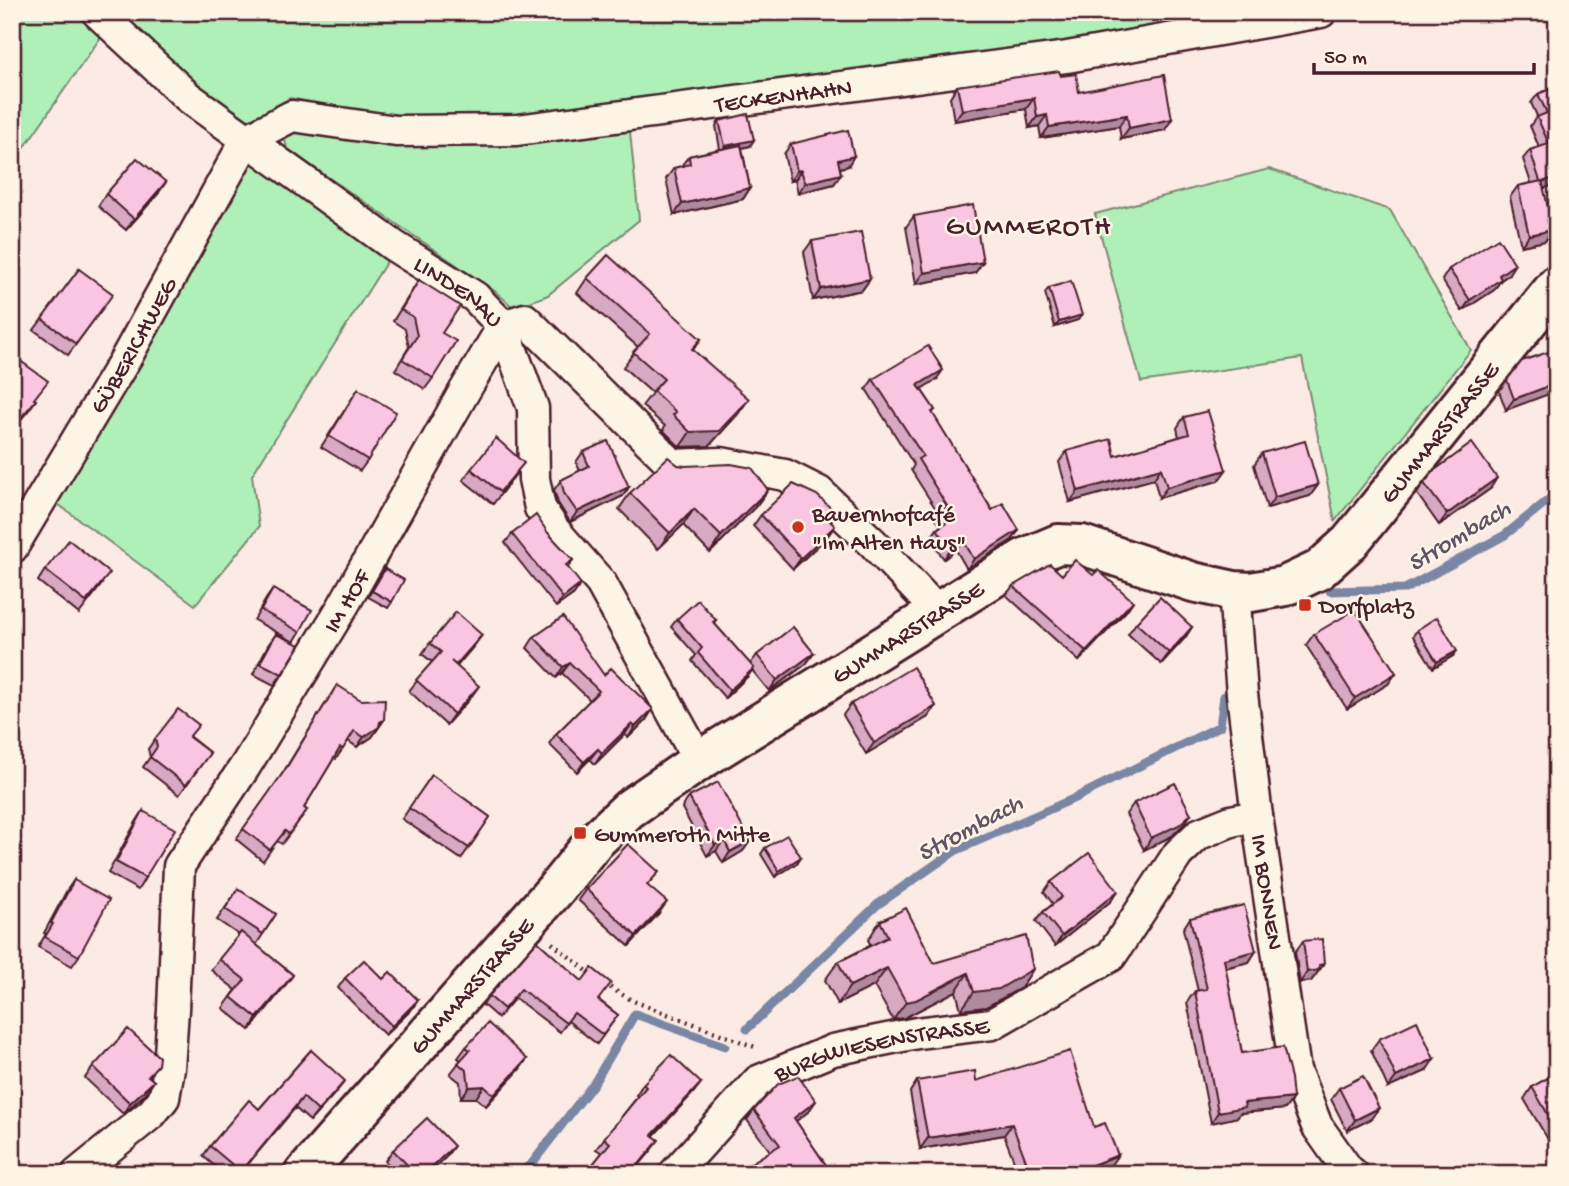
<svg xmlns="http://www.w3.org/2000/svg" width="1569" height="1186" font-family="'Gochi Hand',sans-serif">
  <rect width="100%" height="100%" fill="#fcebe4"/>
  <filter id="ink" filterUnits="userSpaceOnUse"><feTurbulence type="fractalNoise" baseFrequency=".0143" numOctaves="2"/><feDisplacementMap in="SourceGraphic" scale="14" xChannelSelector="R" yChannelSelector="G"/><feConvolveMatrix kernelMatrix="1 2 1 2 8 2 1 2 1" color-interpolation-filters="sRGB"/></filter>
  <g filter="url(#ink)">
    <g fill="#aff0b8" stroke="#7c8872" stroke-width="2">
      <polygon points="12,12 78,12 103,34 12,165"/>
      <polygon points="122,12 1262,12 1070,44 517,122 397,119 290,98 244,126 195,88 120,14"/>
      <polygon points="295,127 517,142 630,132 639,220 548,295 514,308 496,292 287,149 284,135"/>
      <polygon points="250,160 387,261 252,475 259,527 195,605 55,502"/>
      <polygon points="1269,169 1390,210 1471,350 1335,521 1302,358 1141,382 1095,214"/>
    </g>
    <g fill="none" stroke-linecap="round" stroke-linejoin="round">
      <g stroke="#7986a4" stroke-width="9">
        <polyline points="1330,591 1405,589 1505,535 1557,493"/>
        <polyline points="747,1029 877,905 955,851 1075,798 1220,726 1224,696"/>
        <polyline points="516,1174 530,1166 594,1083 635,1014 725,1046"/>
      </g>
      <g stroke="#4a1f2b" stroke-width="35">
        <g id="street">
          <path id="s1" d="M97 12 188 97 394 246 475 297 503 326 533 408 534 479 540 508 555 531 601 583 699 761"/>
          <path id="s2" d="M12 548 126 358 246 140 292 116 396 131 517 130 1067 57 1321 12"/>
          <path id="s3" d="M1234 591 1242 694 1257 816 1295 1070 1317 1126 1348 1170 1353 1174"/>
          <path id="s4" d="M77 1174 152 1113 164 1098 169 1068 173 1010 179 866 246 765 343 606 464 392 503 326 525 319 673 465 721 463 785 475 819 492 873 543 937 611"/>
          <path id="s5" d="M674 1174 758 1081 833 1050 917 1033 992 1024 1111 956 1178 854 1199 834 1231 821 1257 816"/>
        </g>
      </g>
      <g stroke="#4a1f2b" stroke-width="44">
        <g id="secondary">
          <path id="s6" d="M304 1174 555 890 594 842 629 809 699 761 1025 558 1058 544 1082 545 1193 582 1234 591 1251 592 1285 586 1319 570 1350 542 1557 285"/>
        </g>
      </g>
      <g stroke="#4a1f2b" stroke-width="4.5" stroke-dasharray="2 5" stroke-linecap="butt">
        <polyline points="552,943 592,975"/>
        <polyline points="604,984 633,1001 755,1047"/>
      </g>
      <use href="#street" stroke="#fcf5e5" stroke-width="30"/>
      <use href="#secondary" stroke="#fcf5e5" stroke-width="38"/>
    </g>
    <g fill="#d7a9c2" stroke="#4a1f2b" stroke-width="2">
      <polygon points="1061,76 1079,92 1165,130 1121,139 1119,126 1041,138 1039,126 1029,128 1026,109 954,121 950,97 957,86"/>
      <polygon points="1557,86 1544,188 1545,241 1521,246 1510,197 1518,186 1531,183 1523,159 1530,150 1539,147 1530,126 1537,116 1531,103 1538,94"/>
      <polygon points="719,121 750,146 742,148 750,188 743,199 674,215 666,179 674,168 681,166 689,156 720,149 716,126"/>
      <polygon points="791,144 848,166 840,168 841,174 834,184 798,193 795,180 790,181 784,154"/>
      <polygon points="106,194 158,194 126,230 98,206"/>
      <polygon points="914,216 975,273 916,284 906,227"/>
      <polygon points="812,241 870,279 862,290 813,300 804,252"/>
      <polygon points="79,269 105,305 68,355 34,330"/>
      <polygon points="1449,269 1508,275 1501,280 1494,290 1462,311 1442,280"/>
      <polygon points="587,278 701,339 693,350 738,414 709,446 680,447 663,430 665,426 642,406 652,393 623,367 638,347 577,293"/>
      <polygon points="419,280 442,333 433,378 425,389 395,370 409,347 405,329 393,321"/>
      <polygon points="1049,288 1082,315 1078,320 1055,327 1045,293"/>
      <polygon points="1557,366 1557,389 1554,392 1506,410 1499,391 1507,380"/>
      <polygon points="873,379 936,380 921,389 935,410 932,413 992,510 1019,530 1012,540 967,569 956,550 944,559 930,539 937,529 941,526 936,519 939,514 911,470 914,465 866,389"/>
      <polygon points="358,389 368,460 360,471 321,447"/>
      <polygon points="1184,417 1226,470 1218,481 1159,498 1154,479 1070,502 1059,462 1067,451 1115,456 1179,437 1177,428"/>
      <polygon points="583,452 629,487 623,496 570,522 558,503 554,490 561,480 580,471 576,462"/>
      <polygon points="1262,453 1318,485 1310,496 1267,508 1254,465"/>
      <polygon points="678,465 768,490 756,506 710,553 683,525 658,549 619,509 630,493"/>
      <polygon points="471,469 516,474 493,504 463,480"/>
      <polygon points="1424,483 1490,489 1439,525 1417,494"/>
      <polygon points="837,514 831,522 827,537 793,569 753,526 761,515"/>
      <polygon points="548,533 573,560 568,567 574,594 556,607 505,543 512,534"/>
      <polygon points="385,569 392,602 388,608 368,597"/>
      <polygon points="45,570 102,584 79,614 38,581"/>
      <polygon points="1062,575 1093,575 1133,601 1126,611 1079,661 1006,595 1013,586"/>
      <polygon points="273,589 300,632 294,642 254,620 266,599"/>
      <polygon points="677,619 716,620 714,623 750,664 757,655 814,653 806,664 769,691 752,670 748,676 725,698 692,661 696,655 671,627"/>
      <polygon points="1136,623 1192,627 1185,638 1161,664 1128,634"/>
      <polygon points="1417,630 1453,656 1433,668 1413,636"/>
      <polygon points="276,634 282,674 274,685 253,674 268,645"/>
      <polygon points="1314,634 1396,673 1388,684 1347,709 1306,645"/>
      <polygon points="482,635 474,646 457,666 471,697 446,725 409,691 432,662 422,654 430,643"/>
      <polygon points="534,637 604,675 646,720 628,738 625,734 595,764 590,759 577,772 549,744 556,734 590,700 562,673 556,678 527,648"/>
      <polygon points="337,685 384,720 372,737 357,747 348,741 336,759 334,758 304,808 307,810 282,844 277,841 263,861 236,839 279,779"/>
      <polygon points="851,704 928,717 866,754 843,715"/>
      <polygon points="190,737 210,753 179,795 143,767 150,757 148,749 155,739"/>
      <polygon points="432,775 490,817 461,859 402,819"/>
      <polygon points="689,797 750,841 743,851 723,863 716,851 707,856 682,808"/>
      <polygon points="1134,803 1191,814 1183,825 1172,836 1144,850 1126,814"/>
      <polygon points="143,811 145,878 138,890 108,873 136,822"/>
      <polygon points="765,848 797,863 775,877 761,854"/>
      <polygon points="74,880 79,956 72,966 38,947 46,934 44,933 67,890"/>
      <polygon points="1051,882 1111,901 1055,946 1036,921 1043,912 1053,904 1044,892"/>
      <polygon points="648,886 659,913 629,946 578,900 586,889"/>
      <polygon points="238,889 276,914 256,945 293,975 250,1030 223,1008 236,990 211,970 239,935 217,920"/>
      <polygon points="1190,918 1256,951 1249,962 1225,968 1242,1053 1293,1098 1285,1109 1240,1113 1238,1117 1211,1123 1187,1002 1195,991 1198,991 1183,929"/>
      <polygon points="880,921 934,963 1033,969 1021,988 986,1007 961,1010 956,991 904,1018 893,1020 874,986 838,1004 825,980 838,962 871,945 868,940"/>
      <polygon points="537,941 599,1000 618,1015 597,1044 568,1021 560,1032 515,998 498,1018 483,1005 489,996"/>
      <polygon points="1303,941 1324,964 1311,981 1300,983 1295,952"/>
      <polygon points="345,978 383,979 418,1000 411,1010 385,1035 338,988"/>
      <polygon points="1557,994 1557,1009 1549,1003"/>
      <polygon points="1379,1039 1426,1071 1388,1088 1371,1050"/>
      <polygon points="466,1047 527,1059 519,1070 486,1106 476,1098 461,1098 460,1082 450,1074 461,1060 458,1058"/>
      <polygon points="311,1050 337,1091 310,1121 295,1108 240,1174 224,1174 203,1156 210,1146 259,1109"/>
      <polygon points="93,1067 149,1077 154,1081 146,1093 123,1114 85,1078"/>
      <polygon points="1557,1073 1557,1136 1549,1141 1524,1099 1532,1087"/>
      <polygon points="917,1081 976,1081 1110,1166 1089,1174 1019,1174 1004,1135 920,1149 910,1092"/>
      <polygon points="701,1083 693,1093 653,1136 651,1151 632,1174 585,1174 602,1153 596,1149 638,1096 636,1095 643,1084"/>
      <polygon points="1339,1088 1371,1119 1347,1131 1331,1099"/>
      <polygon points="754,1110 809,1111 796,1121 832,1174 770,1151 747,1120"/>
      <polygon points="393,1150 446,1157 428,1174 398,1174 385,1161"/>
    </g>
    <g fill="#af8a9e" stroke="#4a1f2b" stroke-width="2">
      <polygon points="1034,98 1026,109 954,121 962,110"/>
      <polygon points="1047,115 1039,126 1029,128 1037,117"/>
      <polygon points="1127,115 1119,126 1041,138 1049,127"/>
      <polygon points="1172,119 1165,130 1121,139 1129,128"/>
      <polygon points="754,140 750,146 721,152 725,146"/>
      <polygon points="854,156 848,166 831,170 838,160"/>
      <polygon points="801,170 795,180 790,181 797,171"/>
      <polygon points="841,174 834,184 798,193 805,183"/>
      <polygon points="1557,177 1557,184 1534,192 1541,182"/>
      <polygon points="166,182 158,194 126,230 134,219"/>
      <polygon points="750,188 743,199 674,215 682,204"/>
      <polygon points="1553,230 1545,241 1521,246 1529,235"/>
      <polygon points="983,262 975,273 916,284 924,273"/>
      <polygon points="1515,264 1508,275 1501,280 1494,290 1462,311 1470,300 1499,275"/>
      <polygon points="870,279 862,290 813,300 821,289"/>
      <polygon points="1082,315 1078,320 1055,327 1059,322"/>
      <polygon points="943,370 936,380 911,395 918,385"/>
      <polygon points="1557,383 1557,389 1554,392 1506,410 1514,399"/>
      <polygon points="749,399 738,414 709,446 680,447 690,432"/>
      <polygon points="36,400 29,410 12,430 12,428"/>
      <polygon points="1161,468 1154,479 1070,502 1078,491"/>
      <polygon points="1226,470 1218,481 1159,498 1167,487"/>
      <polygon points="1497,478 1490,489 1439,525 1447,514"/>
      <polygon points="1318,485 1310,496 1267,508 1275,497"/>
      <polygon points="629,487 623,496 570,522 577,512"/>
      <polygon points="768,490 756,506 710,553 721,536"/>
      <polygon points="694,509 683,525 658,549 670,533"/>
      <polygon points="835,526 827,537 793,569 801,558"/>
      <polygon points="1019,530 1012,540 967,569 974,559"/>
      <polygon points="963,540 956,550 944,559 951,548"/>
      <polygon points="581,584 574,594 556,607 563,598"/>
      <polygon points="1133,601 1126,611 1079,661 1086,651"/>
      <polygon points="1192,627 1185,638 1161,664 1169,653"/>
      <polygon points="482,635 474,646 448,676 456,665"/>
      <polygon points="1457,651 1453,656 1433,668 1437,662"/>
      <polygon points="814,653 806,664 769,691 777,680"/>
      <polygon points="570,663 562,673 556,678 563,667"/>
      <polygon points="754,668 748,676 725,698 730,690"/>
      <polygon points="1396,673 1388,684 1347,709 1355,698"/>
      <polygon points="479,686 471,697 446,725 454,714"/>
      <polygon points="936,706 928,717 866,754 874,743"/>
      <polygon points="653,709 646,720 628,738 635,727"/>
      <polygon points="384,720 372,737 357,747 364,737 380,722"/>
      <polygon points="632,724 625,734 595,764 602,753"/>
      <polygon points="598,749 590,759 577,772 584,762"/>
      <polygon points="1191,814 1183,825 1172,836 1144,850 1151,838"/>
      <polygon points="724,840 716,851 707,856 715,845"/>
      <polygon points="750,841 743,851 723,863 730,852"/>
      <polygon points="801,857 797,863 775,877 779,871"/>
      <polygon points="1118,891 1111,901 1055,946 1062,936"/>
      <polygon points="667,902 659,913 629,946 636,936"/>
      <polygon points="1256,951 1249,962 1216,970 1224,959"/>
      <polygon points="1324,964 1311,981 1300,983 1307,972 1319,965"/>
      <polygon points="887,968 874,986 838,1004 850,986"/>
      <polygon points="1033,969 1021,988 986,1007 961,1010 974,992"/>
      <polygon points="968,973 956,991 904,1018 893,1020 906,1002"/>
      <polygon points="293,975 285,986 250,1030 257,1018"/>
      <polygon points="418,1000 411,1010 385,1035 392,1026"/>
      <polygon points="527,1059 519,1070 486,1106 494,1095"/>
      <polygon points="1434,1059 1426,1071 1388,1088 1396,1077"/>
      <polygon points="154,1081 146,1093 123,1114 130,1103"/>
      <polygon points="345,1081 337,1091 310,1121 318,1111"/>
      <polygon points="701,1083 693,1093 645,1145 652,1135"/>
      <polygon points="484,1086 476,1098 461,1098 469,1087"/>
      <polygon points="303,1097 295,1108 239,1174 241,1172"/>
      <polygon points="1293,1098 1285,1109 1240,1113 1238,1117 1211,1123 1218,1112 1244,1103"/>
      <polygon points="816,1101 809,1111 787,1128 794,1118"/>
      <polygon points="1379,1108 1371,1119 1347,1131 1355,1120"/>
      <polygon points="1012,1124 1004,1135 920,1149 928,1138"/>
      <polygon points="1557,1130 1557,1136 1549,1141"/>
      <polygon points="454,1146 446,1157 428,1174 424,1174"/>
      <polygon points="1118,1155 1110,1166 1089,1174 1069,1174"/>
    </g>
    <g fill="#fac5e1" stroke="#4a1f2b" stroke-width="2">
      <polygon points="1059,71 1061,76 1076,74 1079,92 1164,75 1172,119 1129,128 1127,115 1049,127 1047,115 1037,117 1034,98 962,110 957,86"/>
      <polygon points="1557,86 1557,141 1555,142 1557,148 1557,177 1542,182 1540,181 1530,150 1549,144 1537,117 1547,113 1538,94"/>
      <polygon points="748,114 754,140 725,146 719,121"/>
      <polygon points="848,130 854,156 838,160 841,174 805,183 801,170 797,171 791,144"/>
      <polygon points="741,145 750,188 682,204 674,168 690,164 689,156"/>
      <polygon points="137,158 166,182 134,219 106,194"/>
      <polygon points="1542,181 1553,230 1529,235 1518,186"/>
      <polygon points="973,205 983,262 924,273 914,216"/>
      <polygon points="861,232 870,279 821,289 812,241"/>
      <polygon points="1498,238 1515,264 1499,275 1501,279 1470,300 1449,269"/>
      <polygon points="608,255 701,339 692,349 749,399 719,431 690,432 673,415 676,412 653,391 664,379 633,352 650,334 587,278"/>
      <polygon points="79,269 113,294 76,344 42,319"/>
      <polygon points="419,280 460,306 442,333 456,341 433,378 402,359 417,336 413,317 401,310"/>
      <polygon points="1071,281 1082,315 1059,322 1049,288"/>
      <polygon points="928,346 943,370 918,385 935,410 932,412 992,510 1003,503 1019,530 974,559 963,540 951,548 937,529 950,520 943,509 947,506 918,459 923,456 873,379"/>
      <polygon points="1551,351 1557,366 1557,383 1514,399 1507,380 1522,361"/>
      <polygon points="15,357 48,381 34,399 36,400 12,428 12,360"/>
      <polygon points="358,389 396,412 368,460 329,436"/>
      <polygon points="1208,411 1226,470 1167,487 1161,468 1078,491 1067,451 1111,439 1115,456 1189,434 1184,417"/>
      <polygon points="496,438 524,463 500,492 471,469"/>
      <polygon points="608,441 629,487 577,512 564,493 561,480 589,466 583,452"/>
      <polygon points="1305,441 1318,485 1275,497 1262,453"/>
      <polygon points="1472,443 1497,478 1447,514 1424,483 1435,470"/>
      <polygon points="668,457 678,465 685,466 731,464 752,468 768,490 721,536 694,509 670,533 630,493"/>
      <polygon points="793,484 817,495 837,514 830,521 835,526 801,558 761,515"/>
      <polygon points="536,515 548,533 573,560 566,565 581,584 563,598 512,534"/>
      <polygon points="69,540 110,573 86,602 45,570"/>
      <polygon points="1075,560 1093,575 1098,570 1133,601 1086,651 1013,586 1050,564 1062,575"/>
      <polygon points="385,569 404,580 392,602 372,591"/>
      <polygon points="273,589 312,610 300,632 261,610"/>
      <polygon points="1160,597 1192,627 1169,653 1136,623"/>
      <polygon points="698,600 716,620 713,622 754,668 730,690 698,653 702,648 677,619"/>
      <polygon points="1355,610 1396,673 1355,698 1314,634"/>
      <polygon points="456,612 482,635 456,665 451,661 479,686 454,714 416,680 441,652 430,643"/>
      <polygon points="563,617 604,675 611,668 653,709 635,727 632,724 602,753 598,749 584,762 556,734 599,691 570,663 563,667 534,637"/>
      <polygon points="1437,617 1457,651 1437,662 1417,630"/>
      <polygon points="793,627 814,653 777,680 757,655"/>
      <polygon points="276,634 300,645 282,674 260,663"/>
      <polygon points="913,667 936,706 874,743 851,704"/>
      <polygon points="337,685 361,700 385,699 384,720 380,722 379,727 364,737 354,731 343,749 340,748 304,808 307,810 289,834 285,831 270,850 243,829 285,770"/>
      <polygon points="178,709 199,725 189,737 210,753 186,785 150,757 157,747 155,739"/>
      <polygon points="432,775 490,817 469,848 409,808"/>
      <polygon points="718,782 750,841 730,852 724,840 715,845 689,797"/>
      <polygon points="1175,783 1191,814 1179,825 1151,838 1134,803"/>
      <polygon points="143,811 175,829 145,878 116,862"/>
      <polygon points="787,835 801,857 779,871 765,848"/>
      <polygon points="628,844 659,872 647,885 667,902 636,936 586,889"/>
      <polygon points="1089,853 1118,891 1062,936 1043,912 1062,897 1051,882"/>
      <polygon points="74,880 109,900 79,956 45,937 53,924 51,923"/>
      <polygon points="238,889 276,914 263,934 225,909"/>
      <polygon points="1244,905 1256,951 1224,959 1242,1053 1283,1047 1291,1078 1293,1098 1244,1103 1245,1107 1218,1112 1195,991 1207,989 1190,918"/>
      <polygon points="906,908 934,963 1026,936 1033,969 999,989 974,992 968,973 916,1000 906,1002 887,968 850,986 838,962 888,937 880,921"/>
      <polygon points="241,932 293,975 257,1018 231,997 245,980 219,959"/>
      <polygon points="1322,939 1324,964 1319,965 1319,970 1307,972 1303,941"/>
      <polygon points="537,941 582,981 592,968 611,983 598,1000 618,1015 603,1035 574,1013 566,1023 521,989 504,1009 489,996"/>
      <polygon points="364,960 383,979 390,972 418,1000 392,1026 345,978"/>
      <polygon points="1417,1021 1434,1059 1396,1077 1379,1039"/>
      <polygon points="488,1023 527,1059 494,1095 484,1086 469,1087 467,1071 458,1063 470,1050 466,1047"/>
      <polygon points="128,1029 159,1057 158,1065 148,1076 154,1081 130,1103 93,1067"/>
      <polygon points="311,1050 345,1081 318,1111 303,1097 241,1172 210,1146 249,1100 259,1109"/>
      <polygon points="1070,1051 1094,1127 1105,1123 1118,1155 1069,1174 1031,1174 1012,1124 928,1138 917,1081 975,1071 976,1081"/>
      <polygon points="671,1055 701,1083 652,1135 659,1140 631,1174 585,1174 610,1143 604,1138 646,1087 643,1084"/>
      <polygon points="1557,1073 1557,1130 1532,1087"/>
      <polygon points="798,1076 816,1101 794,1118 832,1174 734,1174 780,1145 754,1110 778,1084"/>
      <polygon points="1363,1076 1379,1108 1355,1120 1339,1088"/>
      <polygon points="427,1118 454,1146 424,1174 416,1174 393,1150"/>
      <polygon points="1206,1165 1207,1174 1180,1174 1179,1169"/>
    </g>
  </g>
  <g fill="#c8321e" stroke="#fcf5e5" stroke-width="2.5">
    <circle cx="798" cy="527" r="7"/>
    <rect x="1298" y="598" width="14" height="14" rx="3.5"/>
    <rect x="573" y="826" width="14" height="14" rx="3.5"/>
  </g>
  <g text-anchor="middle" stroke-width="5" stroke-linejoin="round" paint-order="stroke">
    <g font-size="24" fill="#4a1f2b" stroke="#fcf5e5">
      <text dy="8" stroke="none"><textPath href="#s2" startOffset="1017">TECKENHAHN</textPath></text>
      <text dy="8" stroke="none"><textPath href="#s1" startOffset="458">LINDENAU</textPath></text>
      <text dy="8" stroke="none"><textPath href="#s2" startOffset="236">GÜBERICHWEG</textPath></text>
      <text dy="8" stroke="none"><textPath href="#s6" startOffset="1449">GUMMARSTRASSE</textPath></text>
      <text dy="8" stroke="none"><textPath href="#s4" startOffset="662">IM HOF</textPath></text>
      <text dy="8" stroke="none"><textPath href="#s6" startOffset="819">GUMMARSTRASSE</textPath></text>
      <text dy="8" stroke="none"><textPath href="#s3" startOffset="303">IM BONNEN</textPath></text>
      <text dy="8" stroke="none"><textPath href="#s6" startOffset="252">GUMMARSTRASSE</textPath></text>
      <text dy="8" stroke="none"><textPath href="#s5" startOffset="254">BURGWIESENSTRASSE</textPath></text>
    </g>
    <g font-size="24" fill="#4a1f2b" stroke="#fcf5e5" text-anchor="start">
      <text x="812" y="521">Bauernhofcafé<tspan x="812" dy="28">"Im Alten Haus"</tspan></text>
      <text x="1319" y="613">Dorfplatz</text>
      <text x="594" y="841">Gummeroth Mitte</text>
    </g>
    <g font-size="26" font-style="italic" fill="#615267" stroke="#fcf5e5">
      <text transform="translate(1458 534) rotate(-31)" y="9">Strombach</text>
      <text transform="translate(969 826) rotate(-28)" y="9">Strombach</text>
    </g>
    <g font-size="28" letter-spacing="2" fill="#4a1f2b" stroke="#fcf5e5">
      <text x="1029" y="234">GUMMEROTH</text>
    </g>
  </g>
  <rect width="1569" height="1186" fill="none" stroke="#fcf5e5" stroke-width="42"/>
  <rect x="21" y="21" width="1527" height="1144" fill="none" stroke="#4a1f2b" stroke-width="2.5" filter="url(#ink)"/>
  <path d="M1314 63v10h220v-10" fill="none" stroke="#4a1f2b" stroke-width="3.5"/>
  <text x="1324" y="63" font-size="21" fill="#4a1f2b" stroke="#fcf5e5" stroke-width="5" paint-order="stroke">50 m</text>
</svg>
